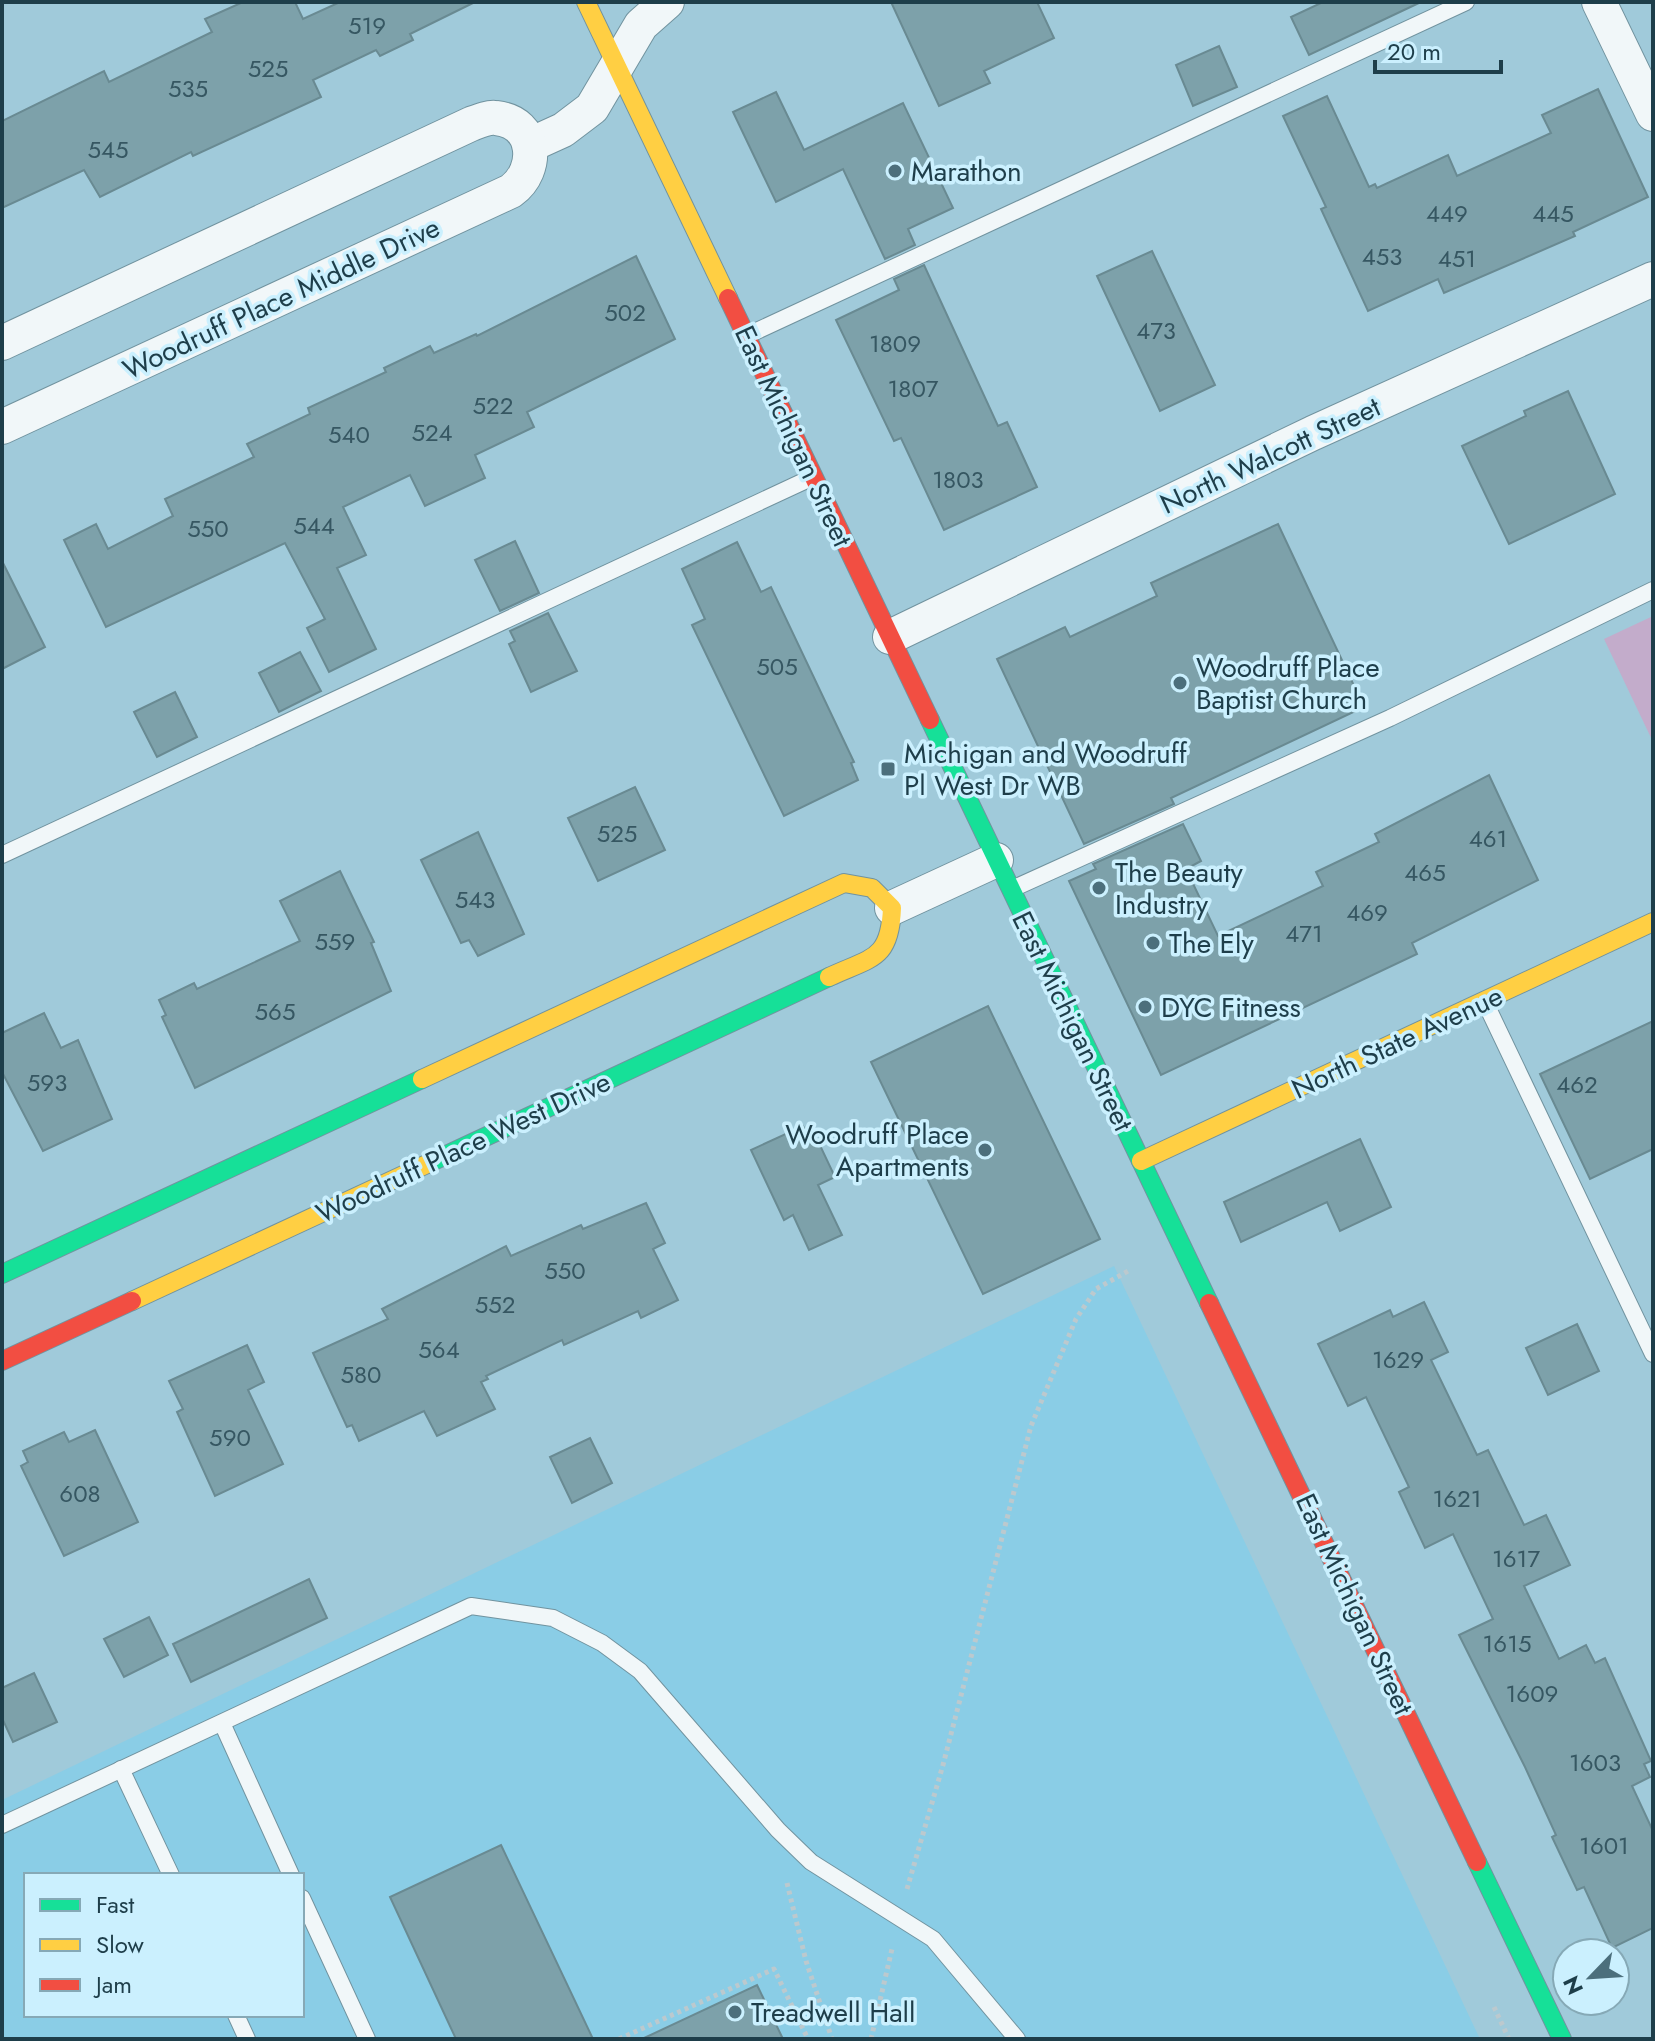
<svg xmlns="http://www.w3.org/2000/svg" width="1655" height="2041" font-family="Jost,sans-serif">
  <rect width="100%" height="100%" fill="#a0cada"/>
  <path fill="#8acde6" fill-rule="evenodd" d="M1114 1266 1480 2039H2V1800ZM26 1875H302V2015H26Z"/>
  <polygon fill="#c3accb" points="1653,616 1653,742 1604,639"/>
  <g fill="#7da1aa" stroke="#698a92" stroke-width="2">
    <polygon points="243,2 295,2 303,19 340,2 475,2 410,34 413,40 380,56 376,50 313,80 321,97 193,156 191,152 100,197 84,170 2,208 2,121 104,71 109,82 212,32 205,19"/>
    <polygon points="891,2 1037,2 1054,38 984,71 990,83 939,106"/>
    <polygon points="1323,2 1421,2 1309,55 1291,17"/>
    <polygon points="1219,46 1237,87 1193,106 1176,65"/>
    <polygon points="1598,89 1648,197 1573,232 1575,236 1444,293 1438,279 1368,311 1321,209 1326,207 1283,116 1327,96 1369,187 1375,184 1377,188 1448,155 1457,176 1551,133 1542,115"/>
    <polygon points="776,92 804,150 903,103 953,208 908,229 915,245 885,259 843,169 776,202 733,112"/>
    <polygon points="1152,251 1215,385 1160,411 1097,276"/>
    <polygon points="636,256 675,339 527,412 534,427 475,455 485,478 425,506 410,475 343,507 366,555 337,568 376,649 329,672 307,628 325,619 285,543 106,627 64,540 96,524 108,549 173,516 165,499 254,457 247,444 310,414 308,408 386,372 384,368 430,346 434,353 476,334 477,336"/>
    <polygon points="924,265 998,426 1007,422 1037,487 944,530 901,438 894,441 836,320 899,290 894,279"/>
    <polygon points="1568,391 1615,494 1509,544 1462,446 1526,416 1524,411"/>
    <polygon points="1278,524 1364,707 1171,798 1174,804 1084,844 997,659 1065,627 1070,637 1157,596 1151,583"/>
    <polygon points="515,541 539,593 500,611 475,560"/>
    <polygon points="737,542 761,592 771,587 854,762 851,763 858,780 784,816 692,625 705,619 682,569"/>
    <polygon points="2,561 45,647 2,669"/>
    <polygon points="548,613 577,671 531,692 509,644 515,641 510,631"/>
    <polygon points="300,652 321,691 279,712 259,673"/>
    <polygon points="175,692 197,737 157,757 134,712"/>
    <polygon points="1489,775 1538,880 1412,943 1417,954 1161,1075 1069,881 1096,869 1093,864 1183,824 1201,861 1186,869 1218,936 1323,886 1316,872 1379,842 1375,834"/>
    <polygon points="635,787 665,850 598,881 568,818"/>
    <polygon points="478,832 524,934 478,956 469,940 461,943 421,860"/>
    <polygon points="340,871 374,942 371,943 391,991 195,1088 162,1017 166,1015 159,1000 194,983 197,989 300,941 280,901"/>
    <polygon points="988,1006 1100,1239 983,1294 871,1062"/>
    <polygon points="44,1013 61,1048 78,1040 112,1119 43,1151 2,1072 2,1033"/>
    <polygon points="1653,1021 1653,1149 1590,1179 1540,1074"/>
    <polygon points="803,1126 810,1142 817,1139 835,1177 818,1185 842,1235 809,1250 793,1215 784,1220 751,1150"/>
    <polygon points="1360,1139 1391,1207 1340,1231 1327,1202 1241,1242 1224,1202"/>
    <polygon points="646,1203 665,1243 653,1249 678,1300 641,1318 638,1311 564,1345 562,1340 486,1376 488,1379 481,1382 495,1409 437,1436 424,1411 359,1441 352,1425 347,1427 313,1353 388,1319 382,1309 506,1246 511,1256 581,1225 583,1229"/>
    <polygon points="1424,1302 1448,1352 1431,1360 1477,1455 1488,1450 1524,1525 1546,1515 1570,1565 1524,1586 1559,1659 1586,1645 1595,1663 1605,1658 1651,1761 1644,1764 1650,1777 1632,1786 1653,1831 1653,1928 1612,1948 1584,1887 1577,1890 1552,1837 1556,1835 1525,1767 1459,1635 1493,1619 1453,1534 1425,1548 1399,1492 1409,1487 1366,1397 1348,1406 1318,1344 1390,1310 1393,1317"/>
    <polygon points="1577,1324 1599,1371 1548,1395 1526,1348"/>
    <polygon points="247,1345 264,1382 248,1390 283,1464 215,1496 177,1412 183,1409 169,1381"/>
    <polygon points="95,1430 138,1522 64,1556 21,1466 28,1462 23,1451 64,1432 69,1442"/>
    <polygon points="590,1438 612,1483 572,1503 550,1457"/>
    <polygon points="309,1579 327,1618 191,1682 173,1644"/>
    <polygon points="149,1617 168,1655 124,1677 104,1639"/>
    <polygon points="34,1673 57,1722 13,1742 2,1718 2,1688"/>
    <polygon points="501,1845 593,2039 456,2039 390,1897"/>
    <polygon points="757,1985 783,2039 642,2039"/>
  </g>
  <g fill="none" stroke-linecap="round" stroke-linejoin="round">
    <g stroke="#71939f" stroke-width="18">
      <g id="lane">
        <polyline points="748,335 1466,2"/>
        <polyline points="2,855 813,477"/>
        <polyline points="1012,889 1390,718 1653,590"/>
        <polyline points="1485,1002 1653,1354"/>
        <polyline points="222,1723 291,1875"/>
        <polyline points="121,1769 171,1875"/>
        <polyline points="2,1825 471,1606 553,1618 602,1643 640,1671 778,1830 811,1862 933,1939 1017,2039"/>
        <polyline points="302,1898 367,2039"/>
        <polyline points="236,2015 247,2039"/>
      </g>
    </g>
    <g stroke="#71939f" stroke-width="36">
      <g id="street">
        <polyline points="1599,2 1653,114"/>
        <polyline points="530,145 563,130 592,108 641,25 667,2"/>
        <path d="M2 343 471 124C479 121 488 117 496 118 537 122 540 170 511 191L2 427"/>
        <polyline points="890,637 1313,433 1653,279"/>
        <polyline points="892,908 996,860"/>
      </g>
    </g>
    <g stroke="#71939f" stroke-width="20">
      <g id="fast">
        <polyline points="930,720 1209,1303"/>
        <polyline points="427,1164 829,977"/>
        <polyline points="2,1274 422,1079"/>
        <polyline points="1477,1862 1562,2039"/>
      </g>
    </g>
    <g stroke="#71939f" stroke-width="20">
      <g id="slow">
        <polyline points="586,2 728,298"/>
        <path d="M422 1079 844 883 872 888 892 908C890 960 872 957 829 977"/>
        <polyline points="1141,1161 1653,922"/>
        <polyline points="132,1301 427,1164"/>
      </g>
    </g>
    <g stroke="#71939f" stroke-width="20">
      <g id="jam">
        <polyline points="728,298 930,720"/>
        <polyline points="1209,1303 1477,1862"/>
        <polyline points="2,1361 132,1301"/>
      </g>
    </g>
    <g stroke="#bcc9ce" stroke-width="5" stroke-dasharray="4 4" stroke-linecap="butt">
      <polyline points="787,1883 806,1961 832,2039"/>
      <polyline points="907,1889 943,1765 1031,1426 1076,1319 1096,1289 1130,1270"/>
      <polyline points="1494,2007 1509,2039"/>
      <polyline points="619,2039 774,1969 808,2039"/>
      <polyline points="871,2039 892,1949"/>
    </g>
    <use href="#lane" stroke="#f1f7f9" stroke-width="16"/>
    <use href="#street" stroke="#f1f7f9" stroke-width="34"/>
    <use href="#fast" stroke="#16e098" stroke-width="18"/>
    <use href="#slow" stroke="#ffcf43" stroke-width="18"/>
    <use href="#jam" stroke="#f24e42" stroke-width="18"/>
  </g>
  <g fill="#4c6f7c" stroke="#cbf0fe" stroke-width="3">
    <circle cx="895" cy="171" r="8"/>
    <circle cx="1180" cy="683" r="8"/>
    <rect x="880" y="761" width="16" height="16" rx="4"/>
    <circle cx="1099" cy="888" r="8"/>
    <circle cx="1153" cy="943" r="8"/>
    <circle cx="1145" cy="1007" r="8"/>
    <circle cx="985" cy="1150" r="8"/>
    <circle cx="735" cy="2012" r="8"/>
  </g>
  <g text-anchor="middle" stroke-width="7" stroke-linejoin="round" paint-order="stroke">
    <g font-size="24" fill="#365762">
      <text x="367" y="34">519</text>
      <text x="268" y="77">525</text>
      <text x="188" y="97">535</text>
      <text x="108" y="158">545</text>
      <text x="1447" y="222">449</text>
      <text x="1553" y="222">445</text>
      <text x="1382" y="265">453</text>
      <text x="1457" y="267">451</text>
      <text x="625" y="321">502</text>
      <text x="1156" y="339">473</text>
      <text x="895" y="352">1809</text>
      <text x="913" y="397">1807</text>
      <text x="493" y="414">522</text>
      <text x="432" y="441">524</text>
      <text x="349" y="443">540</text>
      <text x="958" y="488">1803</text>
      <text x="314" y="534">544</text>
      <text x="208" y="537">550</text>
      <text x="777" y="675">505</text>
      <text x="617" y="842">525</text>
      <text x="1488" y="847">461</text>
      <text x="1425" y="881">465</text>
      <text x="475" y="908">543</text>
      <text x="1367" y="921">469</text>
      <text x="1304" y="942">471</text>
      <text x="335" y="950">559</text>
      <text x="275" y="1020">565</text>
      <text x="47" y="1091">593</text>
      <text x="1577" y="1093">462</text>
      <text x="565" y="1279">550</text>
      <text x="495" y="1313">552</text>
      <text x="439" y="1358">564</text>
      <text x="1398" y="1368">1629</text>
      <text x="361" y="1383">580</text>
      <text x="230" y="1446">590</text>
      <text x="80" y="1502">608</text>
      <text x="1457" y="1507">1621</text>
      <text x="1516" y="1567">1617</text>
      <text x="1507" y="1652">1615</text>
      <text x="1532" y="1702">1609</text>
      <text x="1595" y="1771">1603</text>
      <text x="1604" y="1854">1601</text>
    </g>
    <g font-size="28" fill="#1e3e4a" stroke="#cbf0fe" text-anchor="start">
      <text x="911" y="181">Marathon</text>
      <text x="1196" y="677">Woodruff Place<tspan x="1196" dy="32">Baptist Church</tspan></text>
      <text x="904" y="763">Michigan and Woodruff<tspan x="904" dy="32">Pl West Dr WB</tspan></text>
      <text x="1115" y="882">The Beauty<tspan x="1115" dy="32">Industry</tspan></text>
      <text x="1169" y="953">The Ely</text>
      <text x="1161" y="1017">DYC Fitness</text>
      <text x="969" y="1144" text-anchor="end">Woodruff Place<tspan x="969" dy="32">Apartments</tspan></text>
      <text x="751" y="2022">Treadwell Hall</text>
    </g>
    <g font-size="28" fill="#1e3e4a" stroke="#cbf0fe">
      <text transform="translate(281 298) rotate(-25)" y="10">Woodruff Place Middle Drive</text>
      <text transform="translate(794 436) rotate(65)" y="10">East Michigan Street</text>
      <text transform="translate(1270 455) rotate(-25)" y="10">North Walcott Street</text>
      <text transform="translate(1073 1021) rotate(64)" y="10">East Michigan Street</text>
      <text transform="translate(1397 1042) rotate(-25)" y="10">North State Avenue</text>
      <text transform="translate(463 1147) rotate(-25)" y="10">Woodruff Place West Drive</text>
      <text transform="translate(1355 1604) rotate(65)" y="10">East Michigan Street</text>
    </g>
  </g>
  <rect width="1655" height="2041" fill="none" stroke="#1e3e4a" stroke-width="8"/>
  <rect x="24" y="1873" width="280" height="144" fill="#cbf0fe" stroke="#86a9b6" stroke-width="2"/>
  <rect x="40" y="1899" width="40" height="12" fill="#16e098" stroke="#86a9b6" stroke-width="2"/>
  <text x="96" y="1913" font-size="24" fill="#1e3e4a">Fast</text>
  <rect x="40" y="1939" width="40" height="12" fill="#ffcf43" stroke="#86a9b6" stroke-width="2"/>
  <text x="96" y="1953" font-size="24" fill="#1e3e4a">Slow</text>
  <rect x="40" y="1979" width="40" height="12" fill="#f24e42" stroke="#86a9b6" stroke-width="2"/>
  <text x="96" y="1993" font-size="24" fill="#1e3e4a">Jam</text>
  <g transform="translate(1591 1977) rotate(245)"><circle r="38" fill="#cbf0fe" stroke="#86a9b6" stroke-width="2"/>
  <path d="M0-6L14 30L0 20L-14 30Z" fill="#4c6f7c"/>
  <text y="-12" font-size="22" font-weight="bold" text-anchor="middle" fill="#1e3e4a">N</text>
  </g>
  <path d="M1375 60v12h126v-12" fill="none" stroke="#1e3e4a" stroke-width="4"/>
  <text x="1387" y="60" font-size="24" fill="#1e3e4a" stroke="#cbf0fe" stroke-width="6" paint-order="stroke">20 m</text>
</svg>
